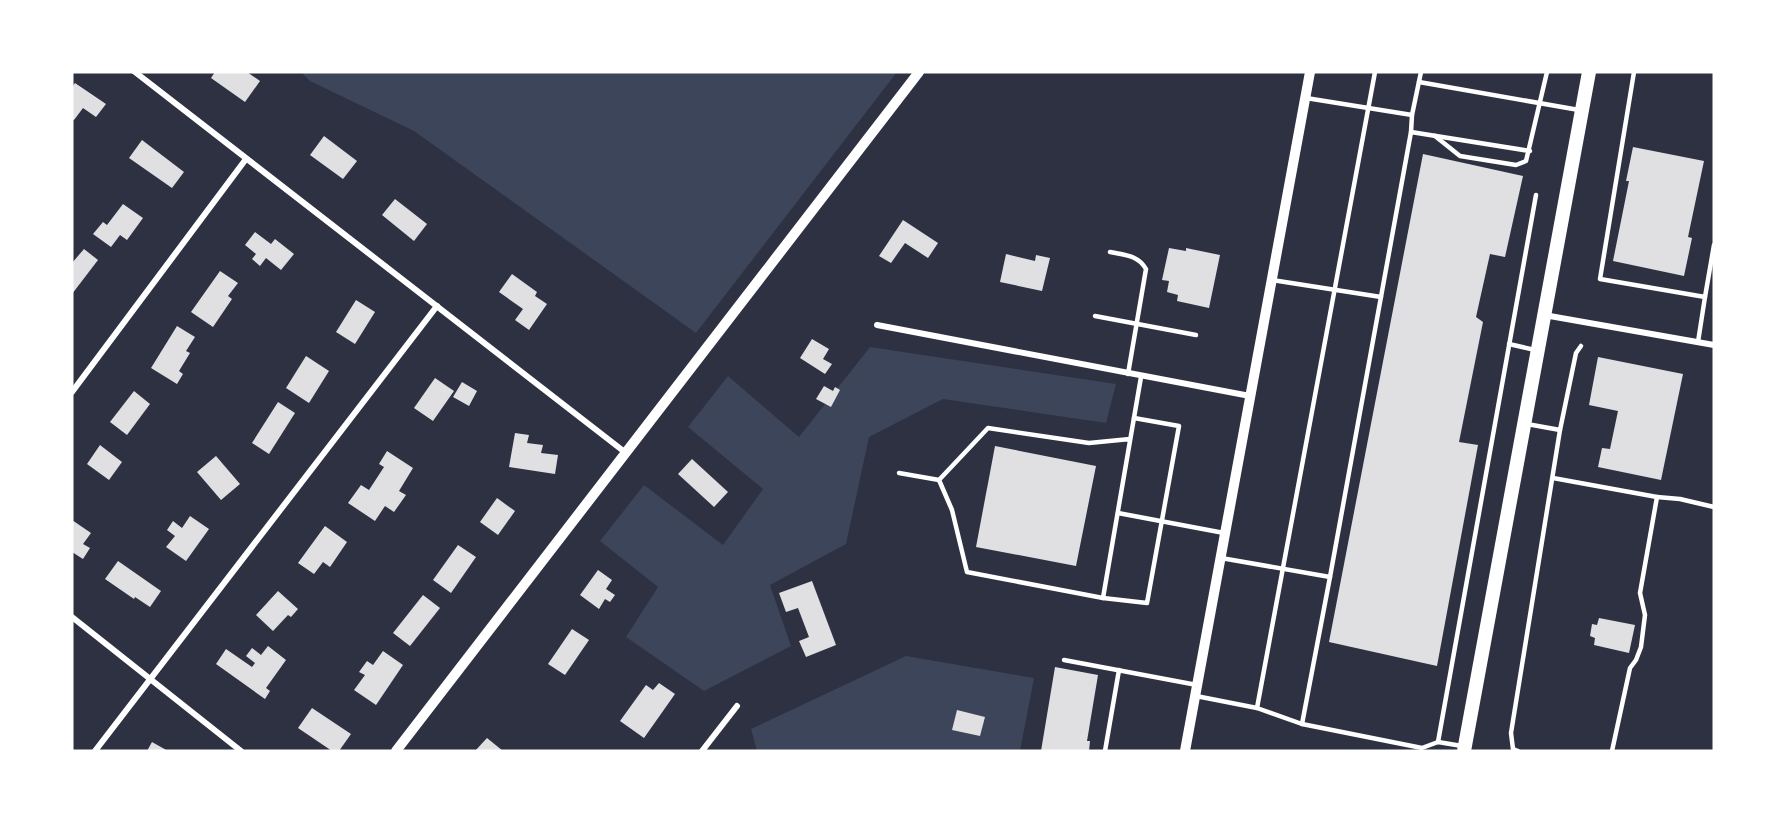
<svg xmlns="http://www.w3.org/2000/svg" width="1786" height="823" font-family="'Fira Sans',sans-serif">
  <rect width="100%" height="100%" fill="#2d3142"/>
  <g fill="#3c4559">
    <polygon points="301,72 897,72 696,333 414,131 310,81"/>
    <polygon points="870,347 1116,384 1106,423 943,399 869,437 846,544 770,585 791,646 704,691 626,637 658,587 600,541 644,485 723,545 763,489 688,427 728,376 799,437"/>
    <polygon points="906,656 1034,678 1020,751 757,751 751,729"/>
  </g>
  <g fill="#e0e0e3">
    <polygon points="215,72 247,72 260,81 245,102 211,78"/>
    <polygon points="75,83 106,104 96,117 83,108 74,120 72,119 72,87"/>
    <polygon points="324,136 357,161 343,179 310,155"/>
    <polygon points="142,140 184,172 172,188 129,158"/>
    <polygon points="1633,147 1704,161 1688,237 1692,238 1684,276 1613,261 1629,181 1626,181"/>
    <polygon points="1423,154 1523,176 1505,257 1490,254 1476,317 1483,322 1459,442 1478,445 1437,666 1329,642"/>
    <polygon points="395,199 427,224 414,241 382,215"/>
    <polygon points="123,204 143,218 127,240 120,235 111,247 93,234 103,222 107,225"/>
    <polygon points="903,220 938,243 928,258 905,243 891,263 879,256"/>
    <polygon points="255,232 271,244 275,239 294,254 281,270 266,258 260,266 252,259 256,254 245,245"/>
    <polygon points="1169,248 1186,251 1186,248 1220,255 1209,308 1177,301 1178,295 1167,292 1169,281 1162,280"/>
    <polygon points="84,249 98,260 72,294 72,263"/>
    <polygon points="1006,254 1035,261 1036,255 1050,258 1042,291 1000,282"/>
    <polygon points="220,271 238,283 228,296 232,299 213,327 191,312"/>
    <polygon points="512,274 537,292 535,296 547,304 529,330 515,320 523,309 499,292"/>
    <polygon points="356,300 375,312 355,344 336,332"/>
    <polygon points="177,326 195,337 186,351 190,353 179,371 183,374 177,384 151,368"/>
    <polygon points="812,339 829,349 823,359 832,364 825,374 800,358"/>
    <polygon points="306,356 329,371 309,403 286,388"/>
    <polygon points="1598,357 1683,374 1661,480 1598,467 1602,448 1610,449 1618,411 1589,405"/>
    <polygon points="435,378 454,391 433,421 414,408"/>
    <polygon points="462,382 477,391 469,406 453,397"/>
    <polygon points="824,386 833,391 835,387 840,390 831,407 816,399"/>
    <polygon points="134,391 150,404 127,435 110,422"/>
    <polygon points="278,402 295,413 269,454 252,443"/>
    <polygon points="515,433 529,435 527,443 543,445 541,453 558,455 555,474 509,467"/>
    <polygon points="100,445 122,462 109,480 87,464"/>
    <polygon points="995,446 1096,466 1076,566 976,547"/>
    <polygon points="387,451 413,468 399,491 406,495 394,512 385,506 375,521 348,503 361,485 369,490 384,467 379,464"/>
    <polygon points="216,456 240,484 221,500 197,472"/>
    <polygon points="692,459 728,492 714,507 678,474"/>
    <polygon points="497,498 515,511 498,535 480,522"/>
    <polygon points="190,516 209,529 186,561 166,547 175,536 167,530 173,521 182,528"/>
    <polygon points="72,520 91,533 83,544 90,548 83,559 72,552"/>
    <polygon points="325,526 347,542 330,567 323,562 314,574 298,563"/>
    <polygon points="458,545 476,557 451,593 433,580"/>
    <polygon points="118,561 161,591 150,607 135,597 134,599 105,579"/>
    <polygon points="598,570 612,580 606,589 615,595 610,602 605,599 599,609 580,595"/>
    <polygon points="812,581 836,645 806,657 799,641 809,637 798,608 786,612 779,593"/>
    <polygon points="278,591 298,609 291,617 288,615 273,631 256,615"/>
    <polygon points="423,595 440,608 410,646 393,633"/>
    <polygon points="1599,618 1635,625 1629,653 1594,645 1595,638 1590,636 1592,624 1597,625"/>
    <polygon points="572,629 589,640 565,675 548,664"/>
    <polygon points="268,646 286,660 266,688 270,691 265,699 216,664 226,649 252,667 255,663 246,656 252,648 261,655"/>
    <polygon points="383,651 403,665 376,705 354,690 365,675 359,672 367,661 373,665"/>
    <polygon points="1055,667 1098,675 1087,741 1090,741 1089,751 1041,751"/>
    <polygon points="659,683 675,694 644,738 620,721 646,685 653,690"/>
    <polygon points="312,708 351,734 339,751 332,751 298,728"/>
    <polygon points="957,710 985,717 980,736 952,730"/>
    <polygon points="487,738 503,751 475,751"/>
    <polygon points="152,742 168,751 147,751"/>
  </g>
  <g fill="none" stroke-linecap="round" stroke-linejoin="round">
    <g stroke="#fff" stroke-width="4.5">
      <polyline points="1634,72 1600,279 1705,297 1714,245"/>
      <polyline points="1419,82 1579,110"/>
      <polyline points="1306,98 1412,115 1421,72"/>
      <polyline points="1411,132 1530,151"/>
      <polyline points="1435,136 1460,156 1516,165 1526,161 1547,72"/>
      <path d="M1110 252C1125 255 1138 255 1146 269L1128 374"/>
      <polyline points="1272,280 1381,297"/>
      <polyline points="1095,316 1196,335"/>
      <polyline points="1698,342 1705,297"/>
      <polyline points="1509,344 1535,350"/>
      <polyline points="1527,424 1560,430 1576,353 1581,346"/>
      <polyline points="1130,439 1089,443 988,428 939,480 952,510 967,572 1103,598 1141,377"/>
      <polyline points="899,473 939,480"/>
      <polyline points="1553,478 1657,497"/>
      <polyline points="1118,513 1224,533"/>
      <polyline points="1221,558 1330,577"/>
      <polyline points="1103,598 1147,603 1179,426 1134,418"/>
      <polyline points="1064,660 1197,685"/>
      <polyline points="1196,696 1257,708 1302,724 1422,748 1438,742 1462,746"/>
      <polyline points="1257,708 1375,72"/>
      <polyline points="1302,724 1330,577 1411,132 1412,115"/>
      <polyline points="1438,742 1536,195"/>
      <polyline points="1105,751 1119,670"/>
      <polyline points="1518,751 1513,749 1511,733 1560,430"/>
      <polyline points="1612,751 1630,668 1636,660 1641,647 1645,615 1640,593 1657,497 1680,499 1714,507"/>
    </g>
    <g stroke="#fff" stroke-width="6">
      <polyline points="135,72 626,453"/>
      <polyline points="1544,315 1714,345"/>
      <polyline points="877,325 1250,396"/>
      <polyline points="72,392 246,159"/>
      <polyline points="72,617 241,751"/>
      <polyline points="95,751 437,306"/>
      <polyline points="702,751 737,706"/>
    </g>
    <g stroke="#fff" stroke-width="10">
      <polyline points="396,751 919,72"/>
      <polyline points="1185,751 1310,72"/>
    </g>
    <polyline stroke="#fff" stroke-width="14" points="1464,751 1589,72"/>
  </g>
  <rect width="1786" height="823" fill="none" stroke="#ffffff" stroke-width="147"/>
</svg>
